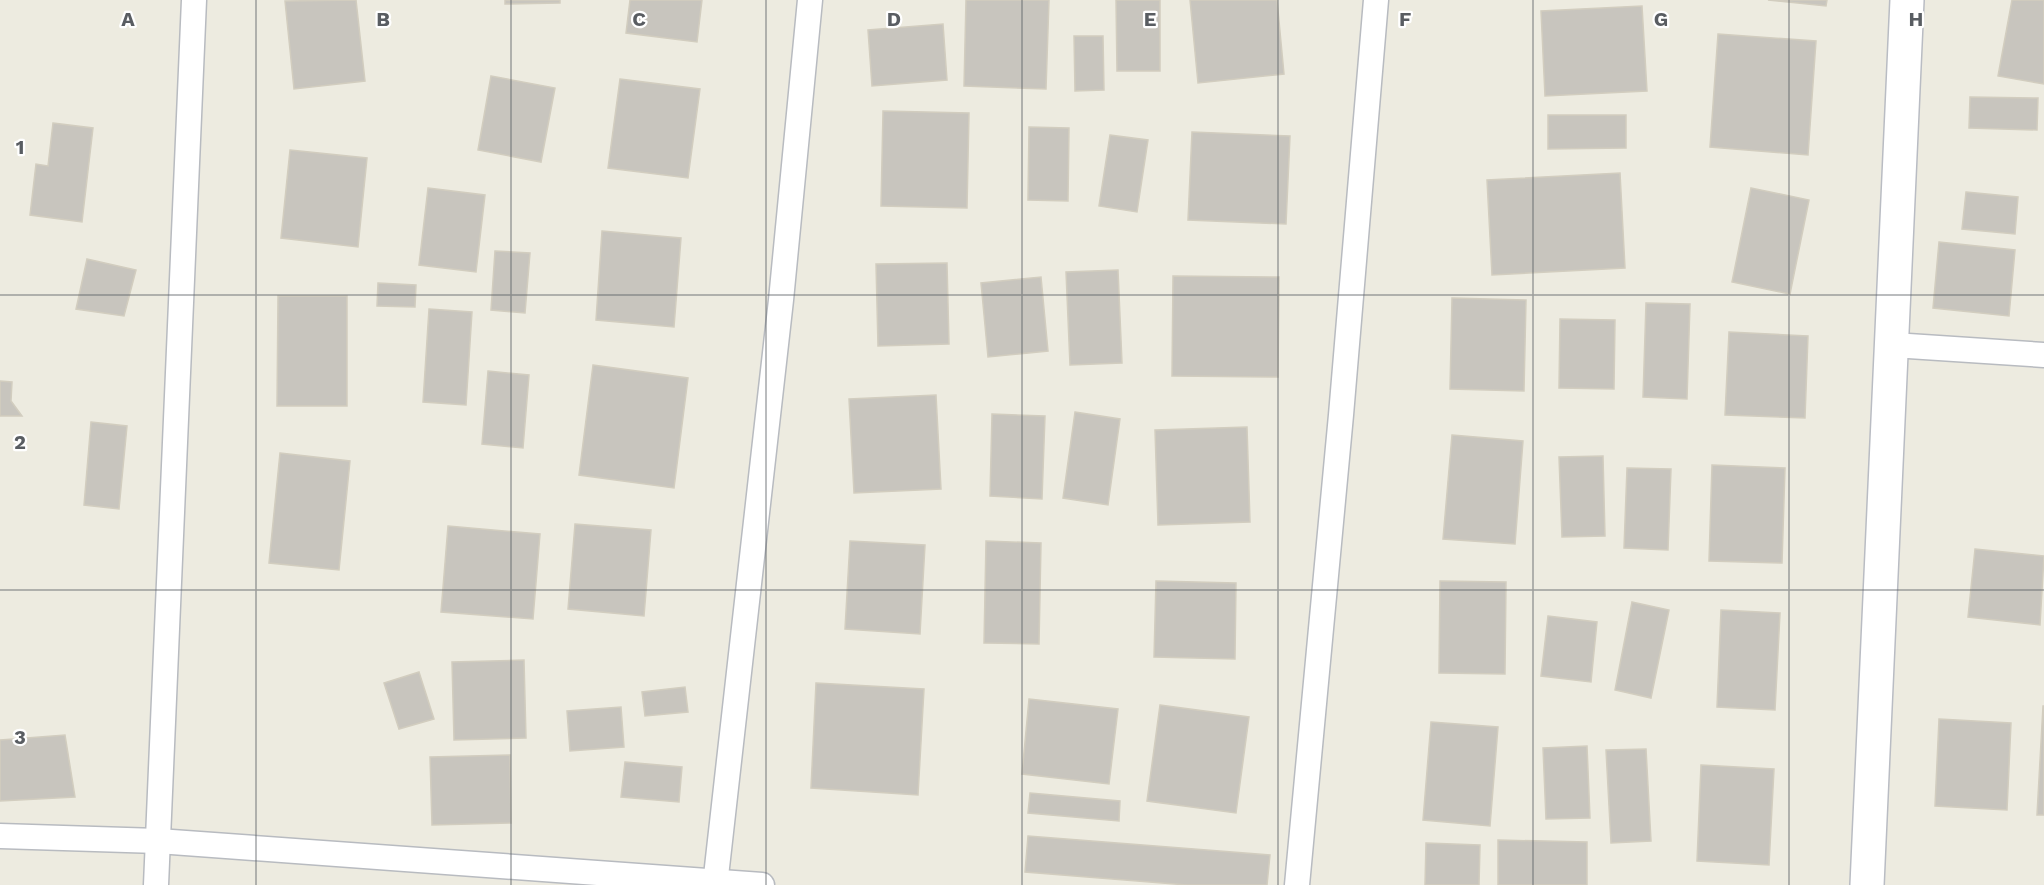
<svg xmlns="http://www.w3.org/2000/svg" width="2044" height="885" font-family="'Work Sans',sans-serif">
  <rect width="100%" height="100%" fill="#edebe0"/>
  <g fill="#c8c5be" stroke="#d2cdbf" stroke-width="1.5">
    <polygon points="356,0 365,81 294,89 285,1"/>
    <polygon points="505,0 560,0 560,3 505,4"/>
    <polygon points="630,0 702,0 697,42 626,33"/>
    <polygon points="966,0 1049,0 1046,89 964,86"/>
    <polygon points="1116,0 1160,0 1160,71 1117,71"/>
    <polygon points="1190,0 1277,0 1284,74 1198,83"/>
    <polygon points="1768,0 1827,0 1826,6"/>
    <polygon points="2012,0 2044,0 2044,84 1998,76"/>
    <polygon points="1642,6 1647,91 1545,96 1541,11"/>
    <polygon points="943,24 947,80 872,86 868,30"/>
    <polygon points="1718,34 1816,41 1808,155 1710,147"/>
    <polygon points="1074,36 1103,36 1104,90 1075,91"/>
    <polygon points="491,76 555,88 541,162 478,150"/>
    <polygon points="620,79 700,89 688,178 608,168"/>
    <polygon points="1970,97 2038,98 2037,130 1969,128"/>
    <polygon points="883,111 969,113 967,208 881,206"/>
    <polygon points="1548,115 1626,115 1626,148 1548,149"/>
    <polygon points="53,123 93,128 82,222 30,215 36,164 48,166"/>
    <polygon points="1029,127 1069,128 1068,201 1028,200"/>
    <polygon points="1192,132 1290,136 1286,224 1188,220"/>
    <polygon points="1110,135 1148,140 1137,212 1099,206"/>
    <polygon points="290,150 367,158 358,247 281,238"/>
    <polygon points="1620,173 1625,268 1492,275 1487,180"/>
    <polygon points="428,188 485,195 476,272 419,265"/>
    <polygon points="1751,188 1809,200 1790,294 1732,282"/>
    <polygon points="1966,192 2018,197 2015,234 1962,229"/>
    <polygon points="602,231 681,238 674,327 596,320"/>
    <polygon points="1939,242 2015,250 2009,316 1933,308"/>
    <polygon points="495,251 530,253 525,313 491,310"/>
    <polygon points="87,259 136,270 124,316 76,309"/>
    <polygon points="947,263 949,344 878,346 876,264"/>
    <polygon points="1118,270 1122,363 1070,365 1066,272"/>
    <polygon points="1173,276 1279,277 1278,377 1172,376"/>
    <polygon points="1041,277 1048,351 988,357 981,283"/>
    <polygon points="378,283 416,285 415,307 377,306"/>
    <polygon points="278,296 347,296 347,406 277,406"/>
    <polygon points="1452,298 1526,300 1524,391 1450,389"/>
    <polygon points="1646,303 1690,304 1687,399 1643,397"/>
    <polygon points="429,309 472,312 466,405 423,402"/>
    <polygon points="1560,319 1615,320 1614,389 1559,388"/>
    <polygon points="1729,332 1808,336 1805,418 1725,415"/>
    <polygon points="593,365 688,378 674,488 579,475"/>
    <polygon points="488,371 529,375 523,448 482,444"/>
    <polygon points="0,381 12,382 11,401 22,416 0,416"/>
    <polygon points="936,395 941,489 854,493 849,399"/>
    <polygon points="1075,412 1120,419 1108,505 1063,498"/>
    <polygon points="992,414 1045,416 1042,499 990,496"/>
    <polygon points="91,422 127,426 119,509 84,505"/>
    <polygon points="1247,427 1250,522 1158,525 1155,430"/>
    <polygon points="1452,435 1523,441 1515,544 1443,539"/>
    <polygon points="280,453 350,461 339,570 269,563"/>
    <polygon points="1603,456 1605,536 1562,537 1559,457"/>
    <polygon points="1712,465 1785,468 1782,563 1709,561"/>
    <polygon points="1627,468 1671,469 1668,550 1624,548"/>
    <polygon points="575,524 651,530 644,616 568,609"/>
    <polygon points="448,526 540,534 533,619 441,612"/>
    <polygon points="850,541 925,545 920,634 845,629"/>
    <polygon points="986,541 1041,543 1039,644 984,643"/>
    <polygon points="1975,549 2044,556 2040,625 1968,617"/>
    <polygon points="1156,581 1236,583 1235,659 1154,657"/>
    <polygon points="1440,581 1506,582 1505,674 1439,673"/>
    <polygon points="1632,602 1669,610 1651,698 1615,690"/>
    <polygon points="1721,610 1780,613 1775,710 1717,707"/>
    <polygon points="1548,616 1597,622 1591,682 1541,676"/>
    <polygon points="524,660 526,738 454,740 452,662"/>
    <polygon points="419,672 434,719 399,729 384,683"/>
    <polygon points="816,683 924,689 918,795 811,788"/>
    <polygon points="685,687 688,712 645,716 642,692"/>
    <polygon points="1029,699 1118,709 1109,784 1022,774"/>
    <polygon points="1160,705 1249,717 1236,813 1147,801"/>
    <polygon points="2043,706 2044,706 2044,815 2037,815"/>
    <polygon points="621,707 624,747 570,751 567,711"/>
    <polygon points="1939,719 2011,723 2007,810 1935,806"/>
    <polygon points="1431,722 1498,727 1490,826 1423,820"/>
    <polygon points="65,735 75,797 0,801 0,740"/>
    <polygon points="1587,746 1590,818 1546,819 1543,748"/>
    <polygon points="1646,749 1651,841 1611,843 1606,750"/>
    <polygon points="510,755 511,823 432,825 430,757"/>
    <polygon points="625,762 682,767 679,802 621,797"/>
    <polygon points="1701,765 1774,769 1769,865 1697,861"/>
    <polygon points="1030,793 1120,801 1119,821 1028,813"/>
    <polygon points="1028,836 1270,855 1267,885 1187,885 1025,872"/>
    <polygon points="1498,840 1587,842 1587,885 1498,885"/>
    <polygon points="1426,843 1480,845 1479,885 1425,885"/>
  </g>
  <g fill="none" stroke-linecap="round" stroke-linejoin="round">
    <g stroke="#b8bbc0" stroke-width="27">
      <g id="street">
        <polyline points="1893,345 2044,355"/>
        <polyline points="0,836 158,841 762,885"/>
        <polyline points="156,885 194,0"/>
        <polyline points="715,885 781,300 810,0"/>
        <polyline points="1297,885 1341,415 1376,0"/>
      </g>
    </g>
    <g stroke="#b9bcc3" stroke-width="36">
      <polyline id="secondary" points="1867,885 1907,0"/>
    </g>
    <use href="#street" stroke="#fff" stroke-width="24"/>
    <use href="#secondary" stroke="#fff" stroke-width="33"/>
  </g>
  <path fill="none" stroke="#595d62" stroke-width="1.5" stroke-opacity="0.55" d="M256 0V885M511 0V885M766 0V885M1022 0V885M1278 0V885M1533 0V885M1789 0V885M0 295H2044M0 590H2044"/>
  <g font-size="20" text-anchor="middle" font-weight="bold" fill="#595d62" stroke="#fff" stroke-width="4.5" stroke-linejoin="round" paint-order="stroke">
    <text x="128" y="26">A</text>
    <text x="383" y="26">B</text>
    <text x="639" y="26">C</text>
    <text x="894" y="26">D</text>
    <text x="1150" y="26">E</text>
    <text x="1405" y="26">F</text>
    <text x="1661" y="26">G</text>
    <text x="1916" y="26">H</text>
    <text x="20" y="154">1</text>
    <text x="20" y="449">2</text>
    <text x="20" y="744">3</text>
  </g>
</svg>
